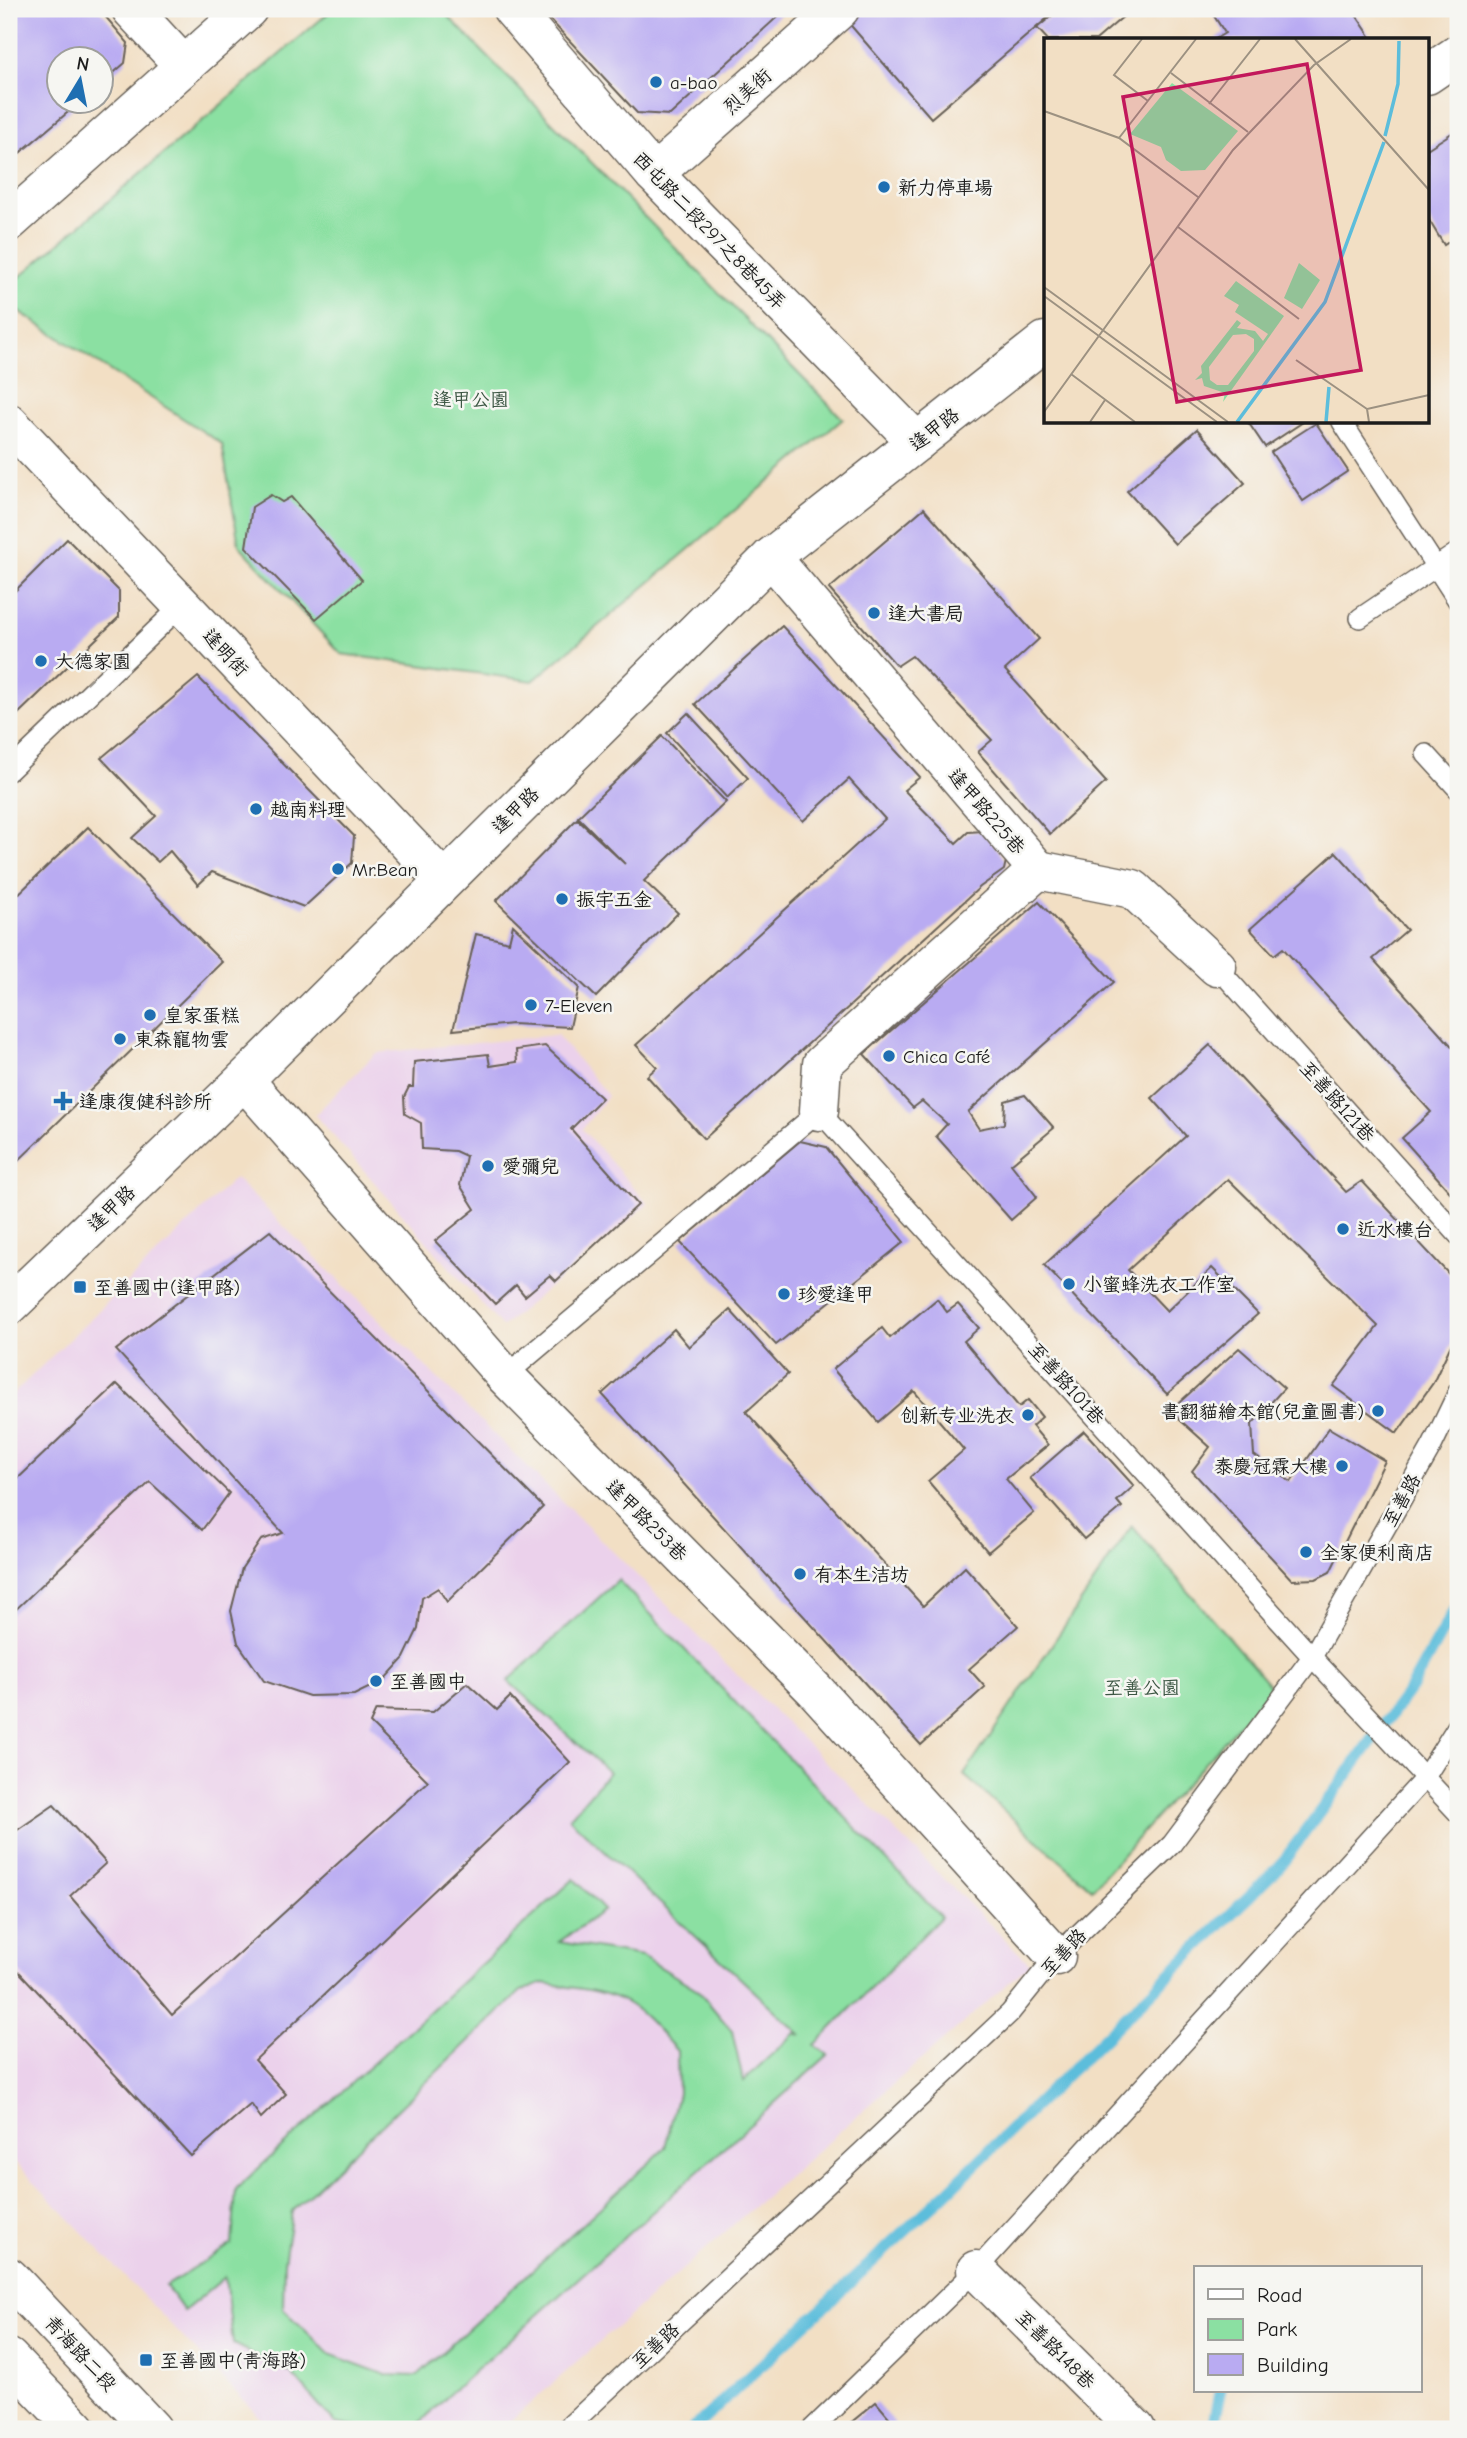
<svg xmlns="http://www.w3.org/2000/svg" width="1467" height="2438" font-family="'Comic Neue','LXGW WenKai TC',sans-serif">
  <rect width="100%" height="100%" fill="#f6f6f2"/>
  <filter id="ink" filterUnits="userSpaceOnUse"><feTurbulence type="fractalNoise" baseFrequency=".0143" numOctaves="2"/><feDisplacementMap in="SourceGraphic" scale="14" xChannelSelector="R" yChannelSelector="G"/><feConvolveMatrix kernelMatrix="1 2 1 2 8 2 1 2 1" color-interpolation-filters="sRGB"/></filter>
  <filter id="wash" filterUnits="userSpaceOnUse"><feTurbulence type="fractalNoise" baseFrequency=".00686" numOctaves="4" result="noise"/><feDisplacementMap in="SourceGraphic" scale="28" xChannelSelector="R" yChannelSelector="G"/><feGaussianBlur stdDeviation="1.57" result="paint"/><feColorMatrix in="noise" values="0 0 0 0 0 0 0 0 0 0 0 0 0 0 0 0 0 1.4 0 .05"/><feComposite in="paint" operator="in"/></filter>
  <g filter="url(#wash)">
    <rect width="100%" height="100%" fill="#f2dfc4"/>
    <g fill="#ebd1eb">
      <polygon points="557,1035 608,1096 582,1129 648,1204 502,1327 315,1115 376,1053"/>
      <polygon points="235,1178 1030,1964 501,2429 271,2429 9,2156 9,1398"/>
    </g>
    <g fill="#8be0a2" stroke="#547e5f" stroke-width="2" fill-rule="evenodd">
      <polygon points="333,9 441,9 843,419 533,681 341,654 239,545 222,444 9,305 9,286"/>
      <polygon points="1132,1526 1272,1688 1092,1889 964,1775"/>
      <path d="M618 1580 941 1917 815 2045 828 2055 448 2395 414 2429H364L335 2423 291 2373 233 2344 225 2277 184 2311 166 2286 232 2244 236 2189 574 1879 604 1910 559 1942 642 1956 698 1990 732 2031 743 2081 795 2033 802 2036 569 1818 609 1772 508 1681ZM544 1983C570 1988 602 1989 625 2002 645 2013 661 2034 677 2051L678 2093 665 2148 417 2376 386 2375 329 2354 283 2308 284 2262 292 2211 521 1991Z"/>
    </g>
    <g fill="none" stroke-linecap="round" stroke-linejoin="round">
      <g stroke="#5cbddb" stroke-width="12">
        <polyline points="693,2429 948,2191 1280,1866 1412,1686 1458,1603"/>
        <polyline points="1212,2429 1220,2391"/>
      </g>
    </g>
    <g id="blocks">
      <g fill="#b9abf2">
        <polygon points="9,9 99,9 128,43 125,63 102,83 102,60 60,60 60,102 80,102 9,162 9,50 14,45 9,39"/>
        <polygon points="540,9 786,9 670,115 637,113"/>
        <polygon points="859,9 1058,9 931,118 846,20"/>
        <polygon points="1060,9 1132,9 1096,40 1048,40 1037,28"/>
        <polygon points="1225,9 1352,9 1370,36 1363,40 1214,40 1225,33 1214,16"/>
        <polygon points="1458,129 1458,236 1444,245 1427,217 1427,149"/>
        <polygon points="1248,422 1303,422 1265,447"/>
        <polygon points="1316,423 1348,471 1303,501 1271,452"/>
        <polygon points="1197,429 1245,483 1175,544 1127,491"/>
        <polygon points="271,495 282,502 291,497 362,580 316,619 246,547 252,507"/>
        <polygon points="924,508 1039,639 1005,670 1106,782 1050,834 978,752 992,740 912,656 897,666 829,589"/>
        <polygon points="67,539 119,591 119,617 18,714 9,705 9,597"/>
        <polygon points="782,626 920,777 904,790 956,843 968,832 983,831 1006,861 1004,870 980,887 704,1139 647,1076 657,1067 636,1045 885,819 849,779 803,821 695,704"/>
        <polygon points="198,677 354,836 352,863 304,907 212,872 198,885 170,851 158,862 132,838 156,816 101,758"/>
        <polygon points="688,713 748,778 727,798 667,733"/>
        <polygon points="662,736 726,802 644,881 678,913 596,997 496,901 577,819 625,864 578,817"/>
        <polygon points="88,827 222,962 9,1170 9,903"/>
        <polygon points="1336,852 1407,930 1373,959 1458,1053 1458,1201 1402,1138 1431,1112 1283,948 1274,955 1250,929"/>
        <polygon points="1039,902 1114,982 968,1112 979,1129 1004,1124 1005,1101 1025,1095 1054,1128 1011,1164 1037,1197 1011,1220 936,1136 947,1124 922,1101 913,1108 864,1054"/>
        <polygon points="513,925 579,987 570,1027 512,1024 453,1030 476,934 509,942"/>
        <polygon points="1210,1045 1346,1192 1362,1181 1458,1284 1458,1330 1433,1383 1397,1433 1333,1386 1378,1326 1228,1179 1128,1270 1167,1311 1212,1268 1258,1314 1167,1394 1044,1265 1186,1136 1152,1098"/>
        <polygon points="545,1046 602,1098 571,1129 638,1205 556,1281 550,1275 525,1296 516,1285 495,1304 435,1241 475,1209 460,1185 466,1156 455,1151 422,1149 421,1123 405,1114 404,1097 409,1087 413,1087 414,1062 488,1054 490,1066 517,1062 516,1050"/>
        <polygon points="800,1141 826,1147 904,1242 776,1345 680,1242"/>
        <polygon points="270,1231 543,1507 447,1602 438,1588 422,1598 418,1629 404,1658 383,1681 354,1695 309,1696 264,1681 238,1643 231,1611 242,1568 261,1540 283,1533 116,1350"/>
        <polygon points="937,1299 947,1312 958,1304 979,1328 964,1341 1019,1407 1028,1400 1042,1417 1032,1426 1048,1445 1006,1479 1034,1513 988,1552 928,1481 964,1450 914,1391 878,1422 833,1369 882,1328 890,1338"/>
        <polygon points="730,1310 788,1374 746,1412 923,1606 965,1567 1018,1626 969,1669 985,1687 921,1745 602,1394 674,1329 689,1347"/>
        <polygon points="1239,1348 1284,1388 1252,1424 1254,1455 1291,1482 1329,1428 1385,1461 1330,1572 1316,1579 1292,1580 1192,1471 1210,1447 1170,1411"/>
        <polygon points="117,1384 229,1493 202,1530 150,1482 9,1616 9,1487"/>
        <polygon points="1084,1431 1134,1486 1117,1501 1122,1507 1084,1539 1030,1478"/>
        <polygon points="467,1683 497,1710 510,1697 570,1762 255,2060 286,2094 261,2118 251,2104 191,2156 9,1961 9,1829 13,1833 54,1805 106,1863 70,1896 172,2015 428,1781 370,1723 376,1710 433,1712"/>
        <polygon points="876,2402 899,2429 843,2429"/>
      </g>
    </g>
  </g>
  <g filter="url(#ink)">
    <use href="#blocks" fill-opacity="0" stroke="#676057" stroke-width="2"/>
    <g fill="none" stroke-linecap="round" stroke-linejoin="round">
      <g stroke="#676057" stroke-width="22">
        <g id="lane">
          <polyline points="1342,422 1458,601"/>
          <polyline points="1360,618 1458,552"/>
          <polyline points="1426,754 1458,789"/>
          <polyline points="9,771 182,605"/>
          <polyline points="1217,967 1458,1235"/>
          <polyline points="505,1376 819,1111 1312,1657 1458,1813"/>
          <polyline points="566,2429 1010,2013 1056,1956 1172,1844 1312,1657 1432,1446 1458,1392"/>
          <polyline points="812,2429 976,2270 1424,1779 1458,1725"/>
        </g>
      </g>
      <g stroke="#676057" stroke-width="41">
        <g id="street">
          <polyline points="131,9 183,65"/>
          <polyline points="512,9 654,174 917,442"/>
          <polyline points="1427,75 1458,54"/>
          <polyline points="654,174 840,9"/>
          <polyline points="9,222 248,9"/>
          <polyline points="9,423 443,880"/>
          <polyline points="771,557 1038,870 822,1064 819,1111"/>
          <polyline points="1038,870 1133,889 1217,967"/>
          <polyline points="244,1080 505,1376 815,1690 1056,1956"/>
          <polyline points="9,1306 244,1080 771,557 1045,341"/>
          <polyline points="976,2270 1136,2429"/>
        </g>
      </g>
      <g stroke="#676057" stroke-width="41">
        <g id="secondary">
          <polyline points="9,2277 152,2429"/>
          <polyline points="9,2358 77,2429"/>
        </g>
      </g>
      <use href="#lane" stroke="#fff" stroke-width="19"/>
      <use href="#street" stroke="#fff" stroke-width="38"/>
      <use href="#secondary" stroke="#fff" stroke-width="38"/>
    </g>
  </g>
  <g fill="#1f6fb2" stroke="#f6f6f2" stroke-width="2.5">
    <circle cx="656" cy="82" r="7"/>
    <circle cx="884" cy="187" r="7"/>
    <circle cx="874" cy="613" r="7"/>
    <circle cx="41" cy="661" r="7"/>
    <circle cx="256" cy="809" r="7"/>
    <circle cx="338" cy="869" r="7"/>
    <circle cx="562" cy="899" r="7"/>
    <circle cx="531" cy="1005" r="7"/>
    <circle cx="150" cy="1015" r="7"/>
    <circle cx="120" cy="1039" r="7"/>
    <circle cx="889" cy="1056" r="7"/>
    <path d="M59.5 1090.5h7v7h7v7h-7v7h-7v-7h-7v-7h7z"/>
    <circle cx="488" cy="1166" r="7"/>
    <circle cx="1343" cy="1229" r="7"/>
    <circle cx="1069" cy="1284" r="7"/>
    <rect x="73" y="1280" width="14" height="14" rx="3.5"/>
    <circle cx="784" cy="1294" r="7"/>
    <circle cx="1378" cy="1411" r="7"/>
    <circle cx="1028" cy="1415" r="7"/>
    <circle cx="1342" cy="1466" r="7"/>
    <circle cx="1306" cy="1552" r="7"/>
    <circle cx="800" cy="1574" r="7"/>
    <circle cx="376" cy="1681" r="7"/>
    <rect x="139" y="2353" width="14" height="14" rx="3.5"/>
  </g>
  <g text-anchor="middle" stroke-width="5" stroke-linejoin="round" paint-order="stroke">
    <g font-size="19" fill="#1c1c1c" stroke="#f6f6f2" text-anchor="start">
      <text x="670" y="89">a-bao</text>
      <text x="898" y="194">新力停車場</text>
      <text x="888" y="620">逢大書局</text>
      <text x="55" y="668">大德家園</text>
      <text x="270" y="816">越南料理</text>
      <text x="352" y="876">Mr.Bean</text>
      <text x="576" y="906">振宇五金</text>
      <text x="545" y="1012">7-Eleven</text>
      <text x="164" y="1022">皇家蛋糕</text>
      <text x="134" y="1046">東森寵物雲</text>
      <text x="903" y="1063">Chica Café</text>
      <text x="79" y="1108">逢康復健科診所</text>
      <text x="502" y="1173">愛彌兒</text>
      <text x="1357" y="1236">近水樓台</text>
      <text x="1083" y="1291">小蜜蜂洗衣工作室</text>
      <text x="94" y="1294">至善國中(逢甲路)</text>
      <text x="798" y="1301">珍愛逢甲</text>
      <text x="1364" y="1418" text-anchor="end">書翻貓繪本館(兒童圖書)</text>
      <text x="1014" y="1422" text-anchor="end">创新专业洗衣</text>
      <text x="1328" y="1473" text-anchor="end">泰慶冠霖大樓</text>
      <text x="1320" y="1559">全家便利商店</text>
      <text x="814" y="1581">有本生洁坊</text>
      <text x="390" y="1688">至善國中</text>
      <text x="160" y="2367">至善國中(青海路)</text>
    </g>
    <g font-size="19" fill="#1c1c1c" stroke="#f6f6f2">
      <text transform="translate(747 91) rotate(-42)" y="7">烈美街</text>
      <text transform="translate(710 230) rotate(46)" y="7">西屯路二段297之8巷45弄</text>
      <text transform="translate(934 429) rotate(-38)" y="7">逢甲路</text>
      <text transform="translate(226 652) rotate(47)" y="7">逢明街</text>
      <text transform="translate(515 810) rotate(-45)" y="7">逢甲路</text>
      <text transform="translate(987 811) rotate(49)" y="7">逢甲路225巷</text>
      <text transform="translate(1338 1101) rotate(48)" y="7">至善路121巷</text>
      <text transform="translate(111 1208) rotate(-44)" y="7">逢甲路</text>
      <text transform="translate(1067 1383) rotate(48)" y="7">至善路101巷</text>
      <text transform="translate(1401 1500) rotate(-61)" y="7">至善路</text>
      <text transform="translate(647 1520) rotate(45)" y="7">逢甲路253巷</text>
      <text transform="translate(1063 1952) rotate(-47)" y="7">至善路</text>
      <text transform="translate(655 2345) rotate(-43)" y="7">至善路</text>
      <text transform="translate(1056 2349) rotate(45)" y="7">至善路148巷</text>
      <text transform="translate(81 2353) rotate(47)" y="7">青海路二段</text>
    </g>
    <g font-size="19" fill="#3d5744" stroke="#f6f6f2">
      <text x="471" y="406">逢甲公園</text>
      <text x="1142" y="1694">至善公園</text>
    </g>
  </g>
  <g transform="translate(1044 38)">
    <rect width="385" height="385" fill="#f2dfc4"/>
    <path d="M128 45 194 93 161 132 137 133 122 122 117 109 86 96ZM255 225 276 242 258 271 240 260ZM192 243 240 278 179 364 181 355 160 348 158 340 151 342 158 335 157 328 193 282 197 285 193 290 211 293 219 303 224 296 191 274 195 267 180 258ZM202 296 210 301V313L184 347H173L166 342 165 329 189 297Z" fill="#8be0a2" fill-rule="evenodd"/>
    <path fill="none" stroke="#5cbddb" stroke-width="3.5" d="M341 98 354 46 355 3M193 384 281 264 340 104M282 384 285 349"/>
    <path fill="none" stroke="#9c9181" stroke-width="2" d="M98 1 70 37 104 63M251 1 385 152M127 35 204 94M165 66 216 1M0 73 75 100 154 159M75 100 152 1M134 189 255 281M0 249 184 384M0 258 173 384M252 322 323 371M27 336 91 384M0 374 189 112 270 27 307 1M46 384 61 362M325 384 323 371 385 357"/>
    <path fill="#c2185b" fill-opacity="0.15" stroke="#c2185b" stroke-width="3.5" d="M263 26 317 332 133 364 79 59Z"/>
    <rect width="385" height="385" fill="none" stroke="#1c1c1c" stroke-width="3.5"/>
  </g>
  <rect width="1467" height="2438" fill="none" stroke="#f6f6f2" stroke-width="35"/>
  <rect x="1194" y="2266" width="228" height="126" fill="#f6f6f2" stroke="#9f9f9c" stroke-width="2"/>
  <rect x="1208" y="2289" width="35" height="10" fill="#ffffff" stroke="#9f9f9c" stroke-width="2"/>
  <text x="1257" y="2302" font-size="21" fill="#1c1c1c">Road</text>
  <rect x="1208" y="2319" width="35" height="21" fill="#8be0a2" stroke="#9f9f9c" stroke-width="2"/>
  <text x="1257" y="2336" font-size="21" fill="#1c1c1c">Park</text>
  <rect x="1208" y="2354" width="35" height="21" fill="#b9abf2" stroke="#9f9f9c" stroke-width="2"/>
  <text x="1257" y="2372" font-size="21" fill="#1c1c1c">Building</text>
  <g transform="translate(80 80) rotate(10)"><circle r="33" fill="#f6f6f2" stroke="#9f9f9c" stroke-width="2"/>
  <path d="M0-5L12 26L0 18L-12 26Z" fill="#1f6fb2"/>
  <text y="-10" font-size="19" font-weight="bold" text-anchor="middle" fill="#1c1c1c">N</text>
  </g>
</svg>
